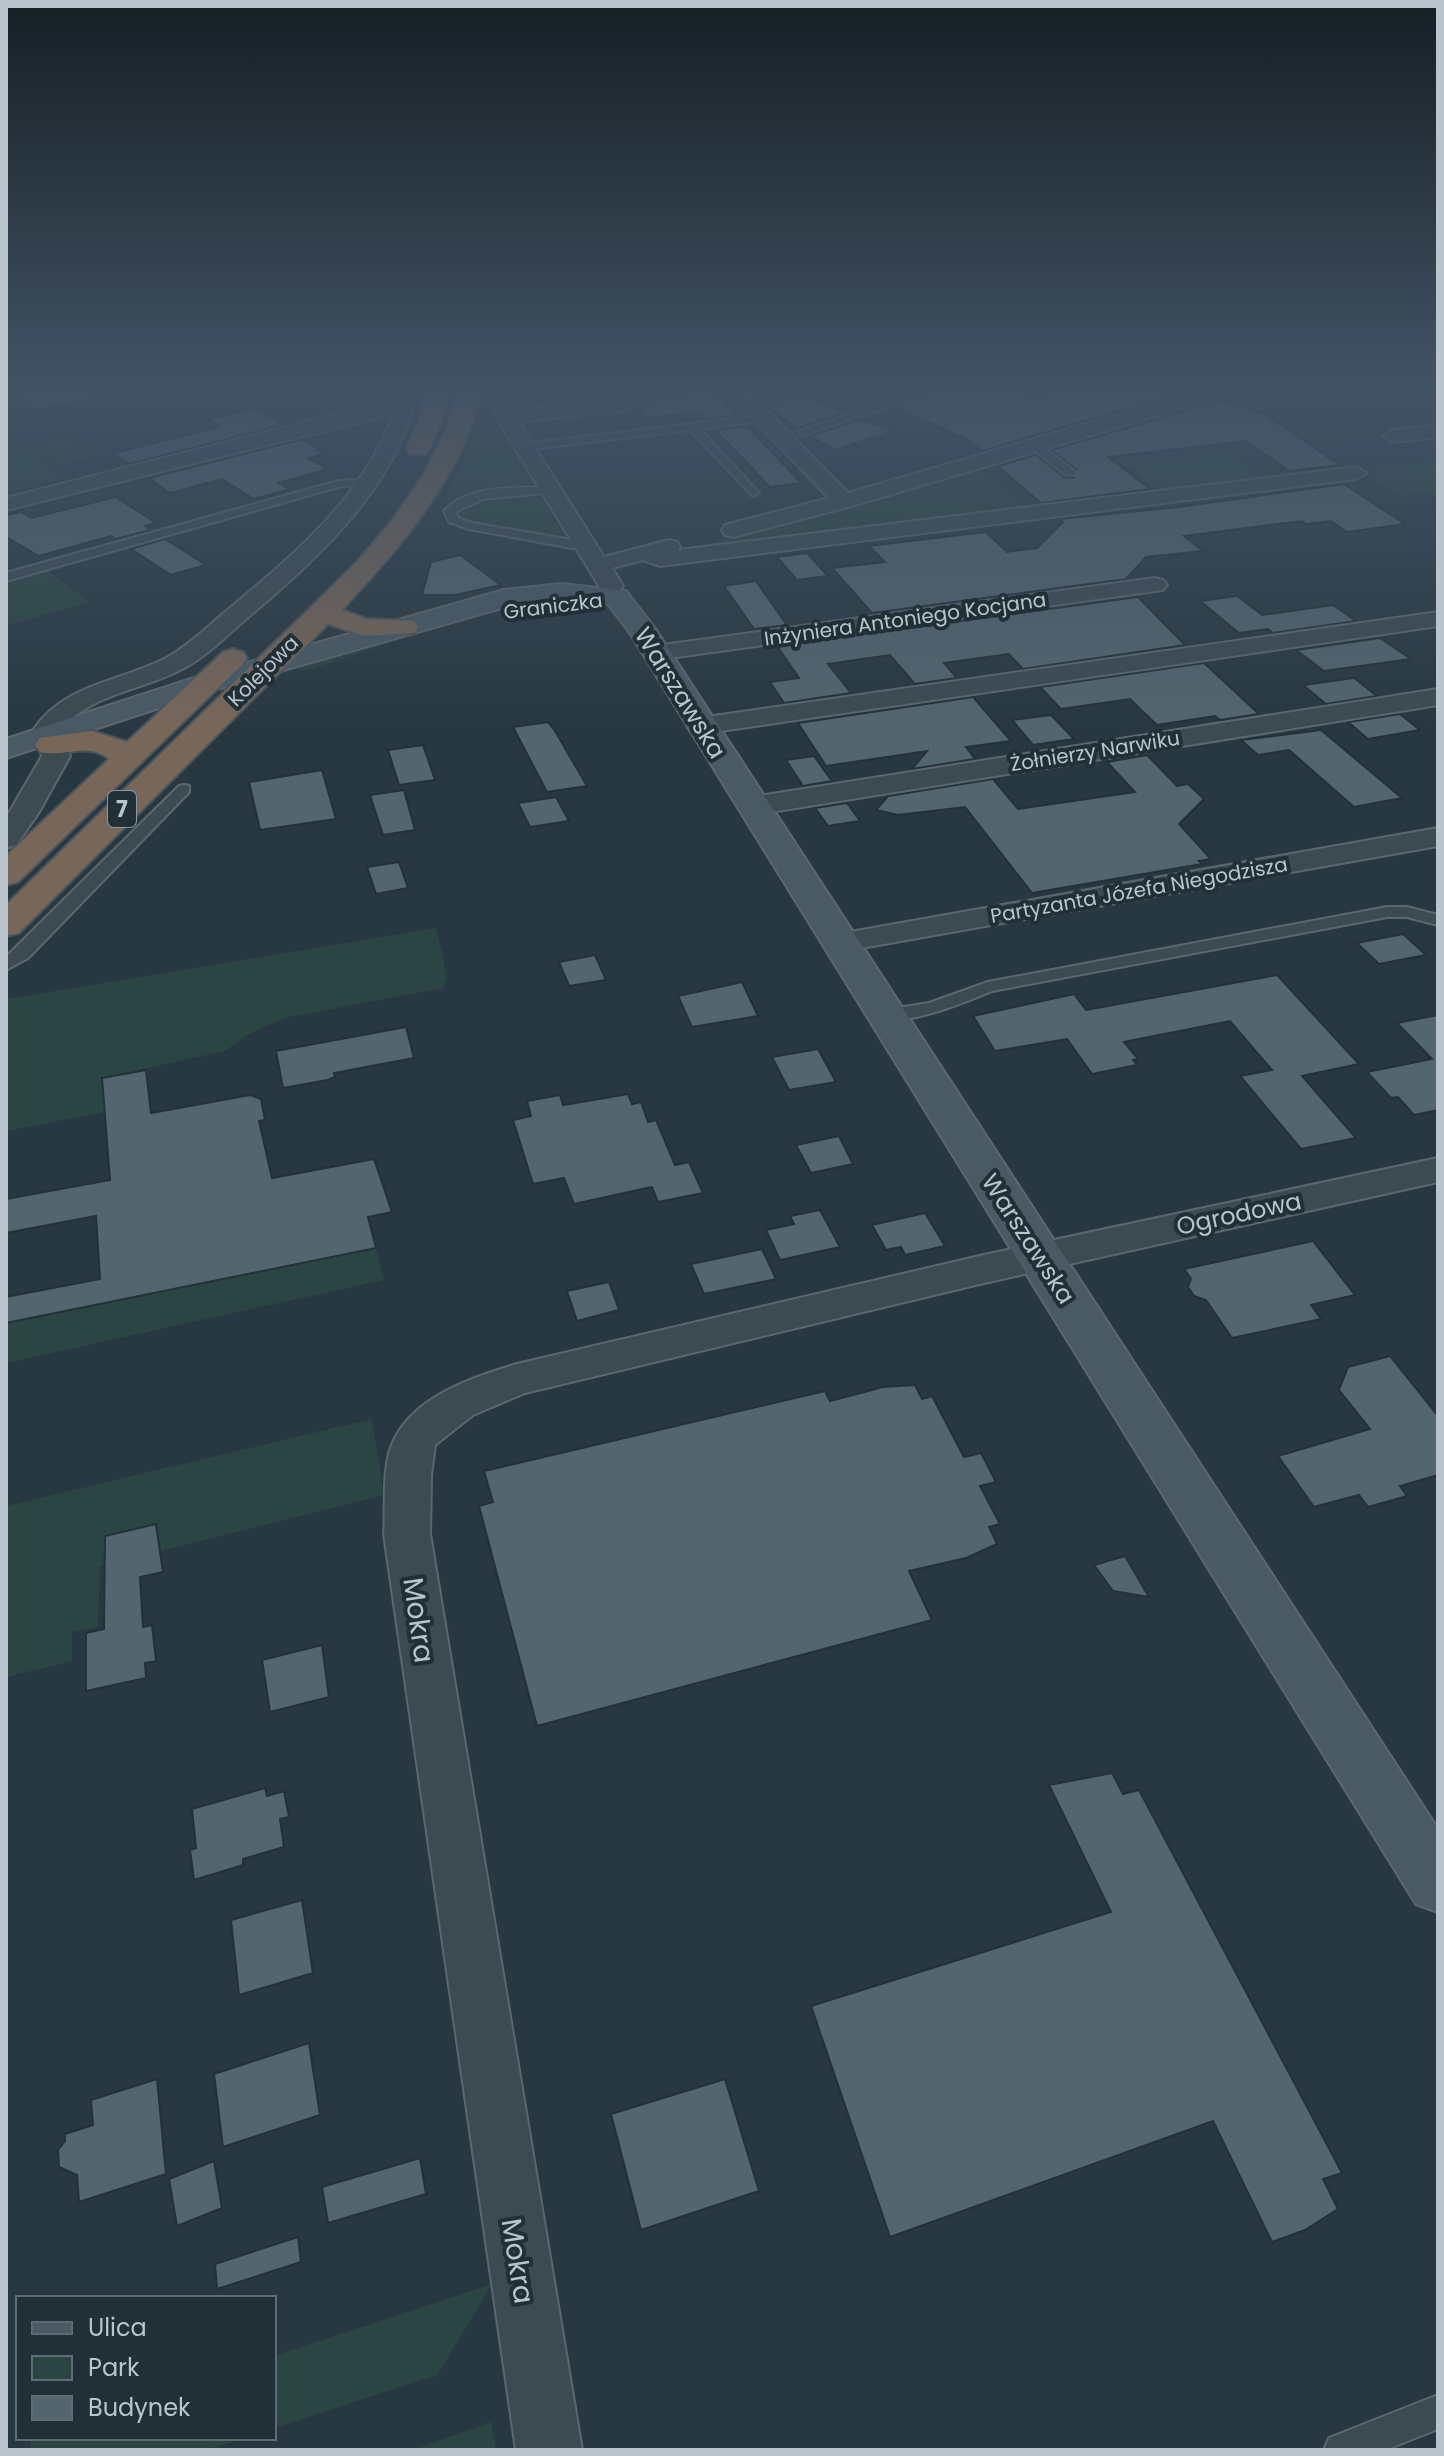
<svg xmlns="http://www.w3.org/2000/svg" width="1444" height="2456" font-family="Poppins,sans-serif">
  <rect width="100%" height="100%" fill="#283842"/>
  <g fill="#2b4542">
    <polygon points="123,383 242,383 111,413 80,392"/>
    <polygon points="494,399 538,484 503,485 446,498"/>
    <polygon points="1347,412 1386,436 1317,445 1280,420"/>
    <polygon points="1099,432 1139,462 1228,451 1271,481 1165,494 1091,435"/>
    <polygon points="66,436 96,456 62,464 32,444"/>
    <polygon points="15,442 63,479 6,492 6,444"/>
    <polygon points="1438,460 1438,491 1399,496 1358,470"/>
    <polygon points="982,469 1029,510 670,554"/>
    <path d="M522 495 544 500 562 532C541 540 483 527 462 517L460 511 476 501Z"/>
    <polygon points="47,571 90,602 6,626 6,583"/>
    <polygon points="543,597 572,597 506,605 305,671 276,668 519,599"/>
    <polygon points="436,928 447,975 443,988 284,1018 247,1035 225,1051 102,1078 105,1112 6,1131 6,999"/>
    <polygon points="376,1248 384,1280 6,1363 6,1323"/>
    <polygon points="372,1419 384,1495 100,1566 98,1627 72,1632 72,1661 6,1677 6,1506"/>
    <polygon points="492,2284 437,2375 274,2428 274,2356"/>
    <polygon points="491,2422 496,2450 413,2450"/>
    <polygon points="31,2438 245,2438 208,2450 30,2450"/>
  </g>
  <g fill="#53656f" stroke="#233139" stroke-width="2">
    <polygon points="7,383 108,383 109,394 38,410"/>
    <polygon points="719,383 767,383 777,387 744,398"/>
    <polygon points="970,383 991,383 1033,397 1082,383 1124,393 1158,383 1178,383 1194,389 982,451 969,440 896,407"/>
    <polygon points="711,388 736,415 706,419 700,412 646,418 638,409"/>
    <polygon points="804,397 845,413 797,428 769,408"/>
    <polygon points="1222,400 1265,415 1340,465 1289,471 1246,441 1108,457 1150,489 1041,503 998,466 1036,455 1064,477 1074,478 1076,469 1052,450"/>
    <polygon points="256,408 283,425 129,464 113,453 219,427 209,419"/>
    <polygon points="861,419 893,431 835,450 810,436"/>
    <polygon points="747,426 801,483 770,487 715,430"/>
    <polygon points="303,439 324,454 308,458 328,469 278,483 290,489 254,499 222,479 170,493 149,478"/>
    <polygon points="1344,484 1405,524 1347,532 1331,521 1307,524 1302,521 1184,536 1203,551 1146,557 1126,579 872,613 832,568 885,562 869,546 986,532 1007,552 1013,551 1037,548 1063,522 1060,519 1179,507"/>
    <polygon points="116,497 156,523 145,526 151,530 116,539 111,536 39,556 6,537 6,515 21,512 31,518"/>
    <polygon points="165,539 206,565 171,575 131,549"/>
    <polygon points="807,553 828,576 797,580 777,557"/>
    <polygon points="460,555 501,585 455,595 422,595 431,562"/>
    <polygon points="756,581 787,625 754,629 724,586"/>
    <polygon points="1237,596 1262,615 1333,605 1356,621 1273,633 1268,629 1239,633 1200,601"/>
    <polygon points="1138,597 1185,645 1023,669 1009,654 944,663 957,678 915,684 890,655 828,664 851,693 784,703 770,682 799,678 777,646"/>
    <polygon points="1380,638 1411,659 1324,671 1296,650"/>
    <polygon points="1204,663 1259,714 1220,720 1215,716 1157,725 1130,699 1061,709 1040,687"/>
    <polygon points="1354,678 1377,696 1326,704 1303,685"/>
    <polygon points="973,697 1011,741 966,747 975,759 912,769 927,751 826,766 798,723"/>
    <polygon points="1400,714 1420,730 1368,739 1348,722"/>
    <polygon points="1051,715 1074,739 1033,745 1012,720"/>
    <polygon points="548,722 555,731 587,786 547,792 513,727"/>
    <polygon points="1321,730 1402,798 1354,807 1289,750 1258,755 1241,740"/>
    <polygon points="423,745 435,780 399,785 388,750"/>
    <polygon points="1147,755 1177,786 1188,784 1204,799 1179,824 1211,859 1199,861 1202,864 1032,893 965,807 898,815 876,810 888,796 993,779 1018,809 1135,792 1107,762"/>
    <polygon points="814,756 832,781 803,786 786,760"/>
    <polygon points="322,770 336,819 260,830 249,782"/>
    <polygon points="404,790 415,830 383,835 370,795"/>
    <polygon points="556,797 569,821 530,827 518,803"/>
    <polygon points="847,803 860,821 828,826 815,808"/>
    <polygon points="399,862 408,888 376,894 367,867"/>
    <polygon points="1403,934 1426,955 1379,964 1357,943"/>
    <polygon points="595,955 606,980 569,986 559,962"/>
    <polygon points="1277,975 1359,1064 1302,1076 1356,1138 1301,1149 1240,1076 1272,1070 1230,1021 1124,1042 1138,1059 1133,1060 1137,1065 1092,1074 1067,1039 995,1051 973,1016 1074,994 1086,1010"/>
    <polygon points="742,982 758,1016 692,1027 678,996"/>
    <polygon points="1438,1015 1438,1110 1414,1115 1398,1097 1391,1098 1367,1072 1432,1059 1397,1023"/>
    <polygon points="406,1027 414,1058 334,1073 335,1077 328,1080 283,1088 276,1051"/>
    <polygon points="818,1049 836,1082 789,1090 772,1057"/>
    <polygon points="146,1070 151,1113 250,1095 261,1099 265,1120 259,1121 272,1178 374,1159 392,1212 368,1217 376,1248 6,1323 6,1297 100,1279 96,1216 6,1233 6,1199 110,1180 102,1078"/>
    <polygon points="628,1094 632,1104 641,1102 648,1122 656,1120 675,1165 689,1162 703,1193 658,1202 652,1187 574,1204 564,1178 533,1184 513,1120 531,1116 527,1101 560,1095 563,1105"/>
    <polygon points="839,1136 853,1164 811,1173 796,1145"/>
    <polygon points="820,1210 840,1247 780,1260 766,1230 794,1224 790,1216"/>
    <polygon points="925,1213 945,1246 905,1255 901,1247 886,1250 872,1225"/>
    <polygon points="1313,1241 1355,1295 1311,1305 1321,1319 1232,1338 1206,1300 1194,1296 1188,1287 1191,1279 1184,1269"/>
    <polygon points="762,1249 776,1279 704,1294 691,1264"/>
    <polygon points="609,1282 619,1310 577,1321 567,1291"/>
    <polygon points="1390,1356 1438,1416 1438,1475 1400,1486 1407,1496 1368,1507 1359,1495 1314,1507 1278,1456 1370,1429 1339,1390 1348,1367"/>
    <polygon points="915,1385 922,1399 932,1396 964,1457 981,1453 996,1482 980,1486 1000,1524 989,1527 997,1544 966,1558 909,1571 932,1620 537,1726 479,1506 493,1502 484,1471 825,1391 830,1401 883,1387"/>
    <polygon points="156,1524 163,1572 140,1577 143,1627 152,1625 156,1661 145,1663 146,1678 86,1691 86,1633 104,1629 105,1536"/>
    <polygon points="1125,1556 1149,1597 1113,1591 1094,1565"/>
    <polygon points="322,1645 329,1697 270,1712 262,1660"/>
    <polygon points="1112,1773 1123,1794 1139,1790 1342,2173 1323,2179 1338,2209 1305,2230 1272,2242 1213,2121 890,2237 811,2006 1111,1912 1049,1785"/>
    <polygon points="265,1788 267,1796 284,1791 289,1817 280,1819 284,1847 243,1859 243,1865 194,1880 190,1850 196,1848 192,1809"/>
    <polygon points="302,1900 313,1973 239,1995 231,1920"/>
    <polygon points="309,2043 320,2115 223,2147 214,2074"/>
    <polygon points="157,2079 166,2174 79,2202 77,2175 59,2167 58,2150 65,2141 65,2134 93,2125 91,2100"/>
    <polygon points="725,2079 759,2191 641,2230 611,2114"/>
    <polygon points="420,2158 426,2194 328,2223 322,2187"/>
    <polygon points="214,2161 222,2208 177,2226 169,2179"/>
    <polygon points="298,2237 301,2262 217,2289 215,2264"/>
  </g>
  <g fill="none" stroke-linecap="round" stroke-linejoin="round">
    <g stroke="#5a676f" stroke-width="4">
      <g id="lane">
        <polygon points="946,383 961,383 787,440 778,438"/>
        <polygon points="763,415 767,416 767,420 700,429 757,491 759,493 753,496 690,430 525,450 520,447 525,444"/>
        <polygon points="1032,444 1040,444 1074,471 1074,475 1066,475 1032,448"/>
        <polygon points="364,480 370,483 368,485 342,486 6,581 6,573 338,481"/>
        <path d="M550 487 556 490 554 492 483 499 456 512 458 518 472 523 572 540 584 538 590 542 588 544 572 548 469 529 449 522 444 511C469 484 516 488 550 487Z"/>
        <polygon points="184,785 189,786 189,792 28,958 6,970 6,957 179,786"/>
        <path d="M1387 907H1407L1438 915V925L1407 917H1387L992 991C970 1000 895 1032 877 1015L886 1010 929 1003 988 982Z"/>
        <polygon points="1438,2395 1438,2429 1385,2450 1324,2450 1329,2438"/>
      </g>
    </g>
    <g stroke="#5a676f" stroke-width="4">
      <g id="street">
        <path d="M398 383H416C409 477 314 562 246 619 226 636 207 656 184 668 143 691 92 692 61 730L70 756 39 812 16 845 6 848V818L42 756 34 729C66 683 120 682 166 658 188 646 206 628 224 613 289 559 365 497 393 414L6 510V498L380 403 395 402Z"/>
        <polygon points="491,383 509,383 514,410 620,399 679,383 710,383 708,387 621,411 519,422 604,557 669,540 677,542 680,547 678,550 1356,467 1366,473 1356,479 660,566 643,560 612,568 623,586 619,591 603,591 599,586 496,417"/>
        <polygon points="799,383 828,383 826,387 763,407 848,493 1226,383 1256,383 1254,387 852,506 733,537 725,535 722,530 725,525 829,498 740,405 743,401"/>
        <polygon points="1438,425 1438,437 1393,442 1383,436 1393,430"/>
        <polygon points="1155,578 1163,580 1167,585 1163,590 655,660 646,658 643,653 646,648 655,646"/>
        <polygon points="1438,612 1438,626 700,734 691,732 687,726 691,720 700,718"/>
        <polygon points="1438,689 1438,705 752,815 742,812 738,806 742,800 752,797"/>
        <polygon points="1438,828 1438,846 839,952 828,950 823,943 828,936 839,934"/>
        <path d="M1438 1158V1182L984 1283 525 1393 473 1415 435 1445 431 1475 430 1534 582 2450H516L384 1534C386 1507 382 1473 391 1447 410 1397 471 1378 517 1364L984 1255Z"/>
      </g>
    </g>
    <g stroke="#5a676f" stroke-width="4">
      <polygon id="secondary" points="562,584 626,591 656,630 1438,1829 1438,1912 1416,1904 630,633 608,604 562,600 516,604 217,689 6,758 6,739 197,677 504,590"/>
    </g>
    <g stroke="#47545c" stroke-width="4">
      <g id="highway">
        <polygon points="428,383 450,383 443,415 430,449 426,454 410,454 406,449 421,415"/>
        <path d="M460 383H482C478 399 475 416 469 431 443 499 391 557 342 610L367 619 414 621 418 627 414 633 364 636 328 624 19 933 6 936V905L356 563 394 518 422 477 446 430Z"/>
        <path d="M233 649 243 652 247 658 243 664 18 882 6 885V856L109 759C87 741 65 758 40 752L35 745 40 738 92 731 127 742 223 652Z"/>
      </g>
    </g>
    <use href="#lane" fill="#3c4a52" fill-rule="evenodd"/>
    <use href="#street" fill="#3c4a52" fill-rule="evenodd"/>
    <use href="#secondary" fill="#4a5a65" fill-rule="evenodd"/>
    <use href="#highway" fill="#786659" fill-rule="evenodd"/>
  </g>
  <linearGradient id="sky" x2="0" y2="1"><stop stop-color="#161f24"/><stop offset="0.53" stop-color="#425365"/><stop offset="1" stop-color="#425365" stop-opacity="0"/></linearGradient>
  <rect width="1444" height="727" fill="url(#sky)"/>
  <g text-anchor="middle" stroke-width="8" stroke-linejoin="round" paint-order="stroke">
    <g font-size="20" fill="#b9c4cc" stroke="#212f37">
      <text transform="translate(553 606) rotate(-7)" y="7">Graniczka</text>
      <text transform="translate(905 619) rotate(-8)" y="7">Inżyniera Antoniego Kocjana</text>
      <text transform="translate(263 671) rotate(-45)" y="7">Kolejowa</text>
      <text transform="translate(1095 751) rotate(-9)" y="7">Żołnierzy Narwiku</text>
      <text transform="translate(1139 890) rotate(-10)" y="7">Partyzanta Józefa Niegodzisza</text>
    </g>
    <rect fill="#212f37" stroke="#8b979f" stroke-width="2" x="108" y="791" width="28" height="36" rx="6"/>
    <g font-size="22" font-weight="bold" fill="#b9c4cc">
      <text x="122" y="817">7</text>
    </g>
    <g font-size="24" fill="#b9c4cc" stroke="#212f37">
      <text transform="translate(680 693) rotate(58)" y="8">Warszawska</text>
      <text transform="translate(1239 1214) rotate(-12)" y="8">Ogrodowa</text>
      <text transform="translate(1028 1239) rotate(57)" y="8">Warszawska</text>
    </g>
    <g font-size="28" fill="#b9c4cc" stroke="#212f37">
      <text transform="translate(419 1620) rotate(82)" y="10">Mokra</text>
      <text transform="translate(518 2261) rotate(81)" y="10">Mokra</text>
    </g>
  </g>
  <rect width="1444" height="2456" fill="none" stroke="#b9c4cc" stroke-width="16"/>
  <rect x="16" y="2296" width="260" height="144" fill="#212f37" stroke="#5e6b73" stroke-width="2"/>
  <rect x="32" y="2322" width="40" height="12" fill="#4a5a65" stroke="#5e6b73" stroke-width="2"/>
  <text x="88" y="2336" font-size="24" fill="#b9c4cc">Ulica</text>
  <rect x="32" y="2356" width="40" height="24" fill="#2b4542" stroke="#5e6b73" stroke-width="2"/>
  <text x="88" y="2376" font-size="24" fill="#b9c4cc">Park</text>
  <rect x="32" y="2396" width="40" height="24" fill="#53656f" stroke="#5e6b73" stroke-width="2"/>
  <text x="88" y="2416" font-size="24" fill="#b9c4cc">Budynek</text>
</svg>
